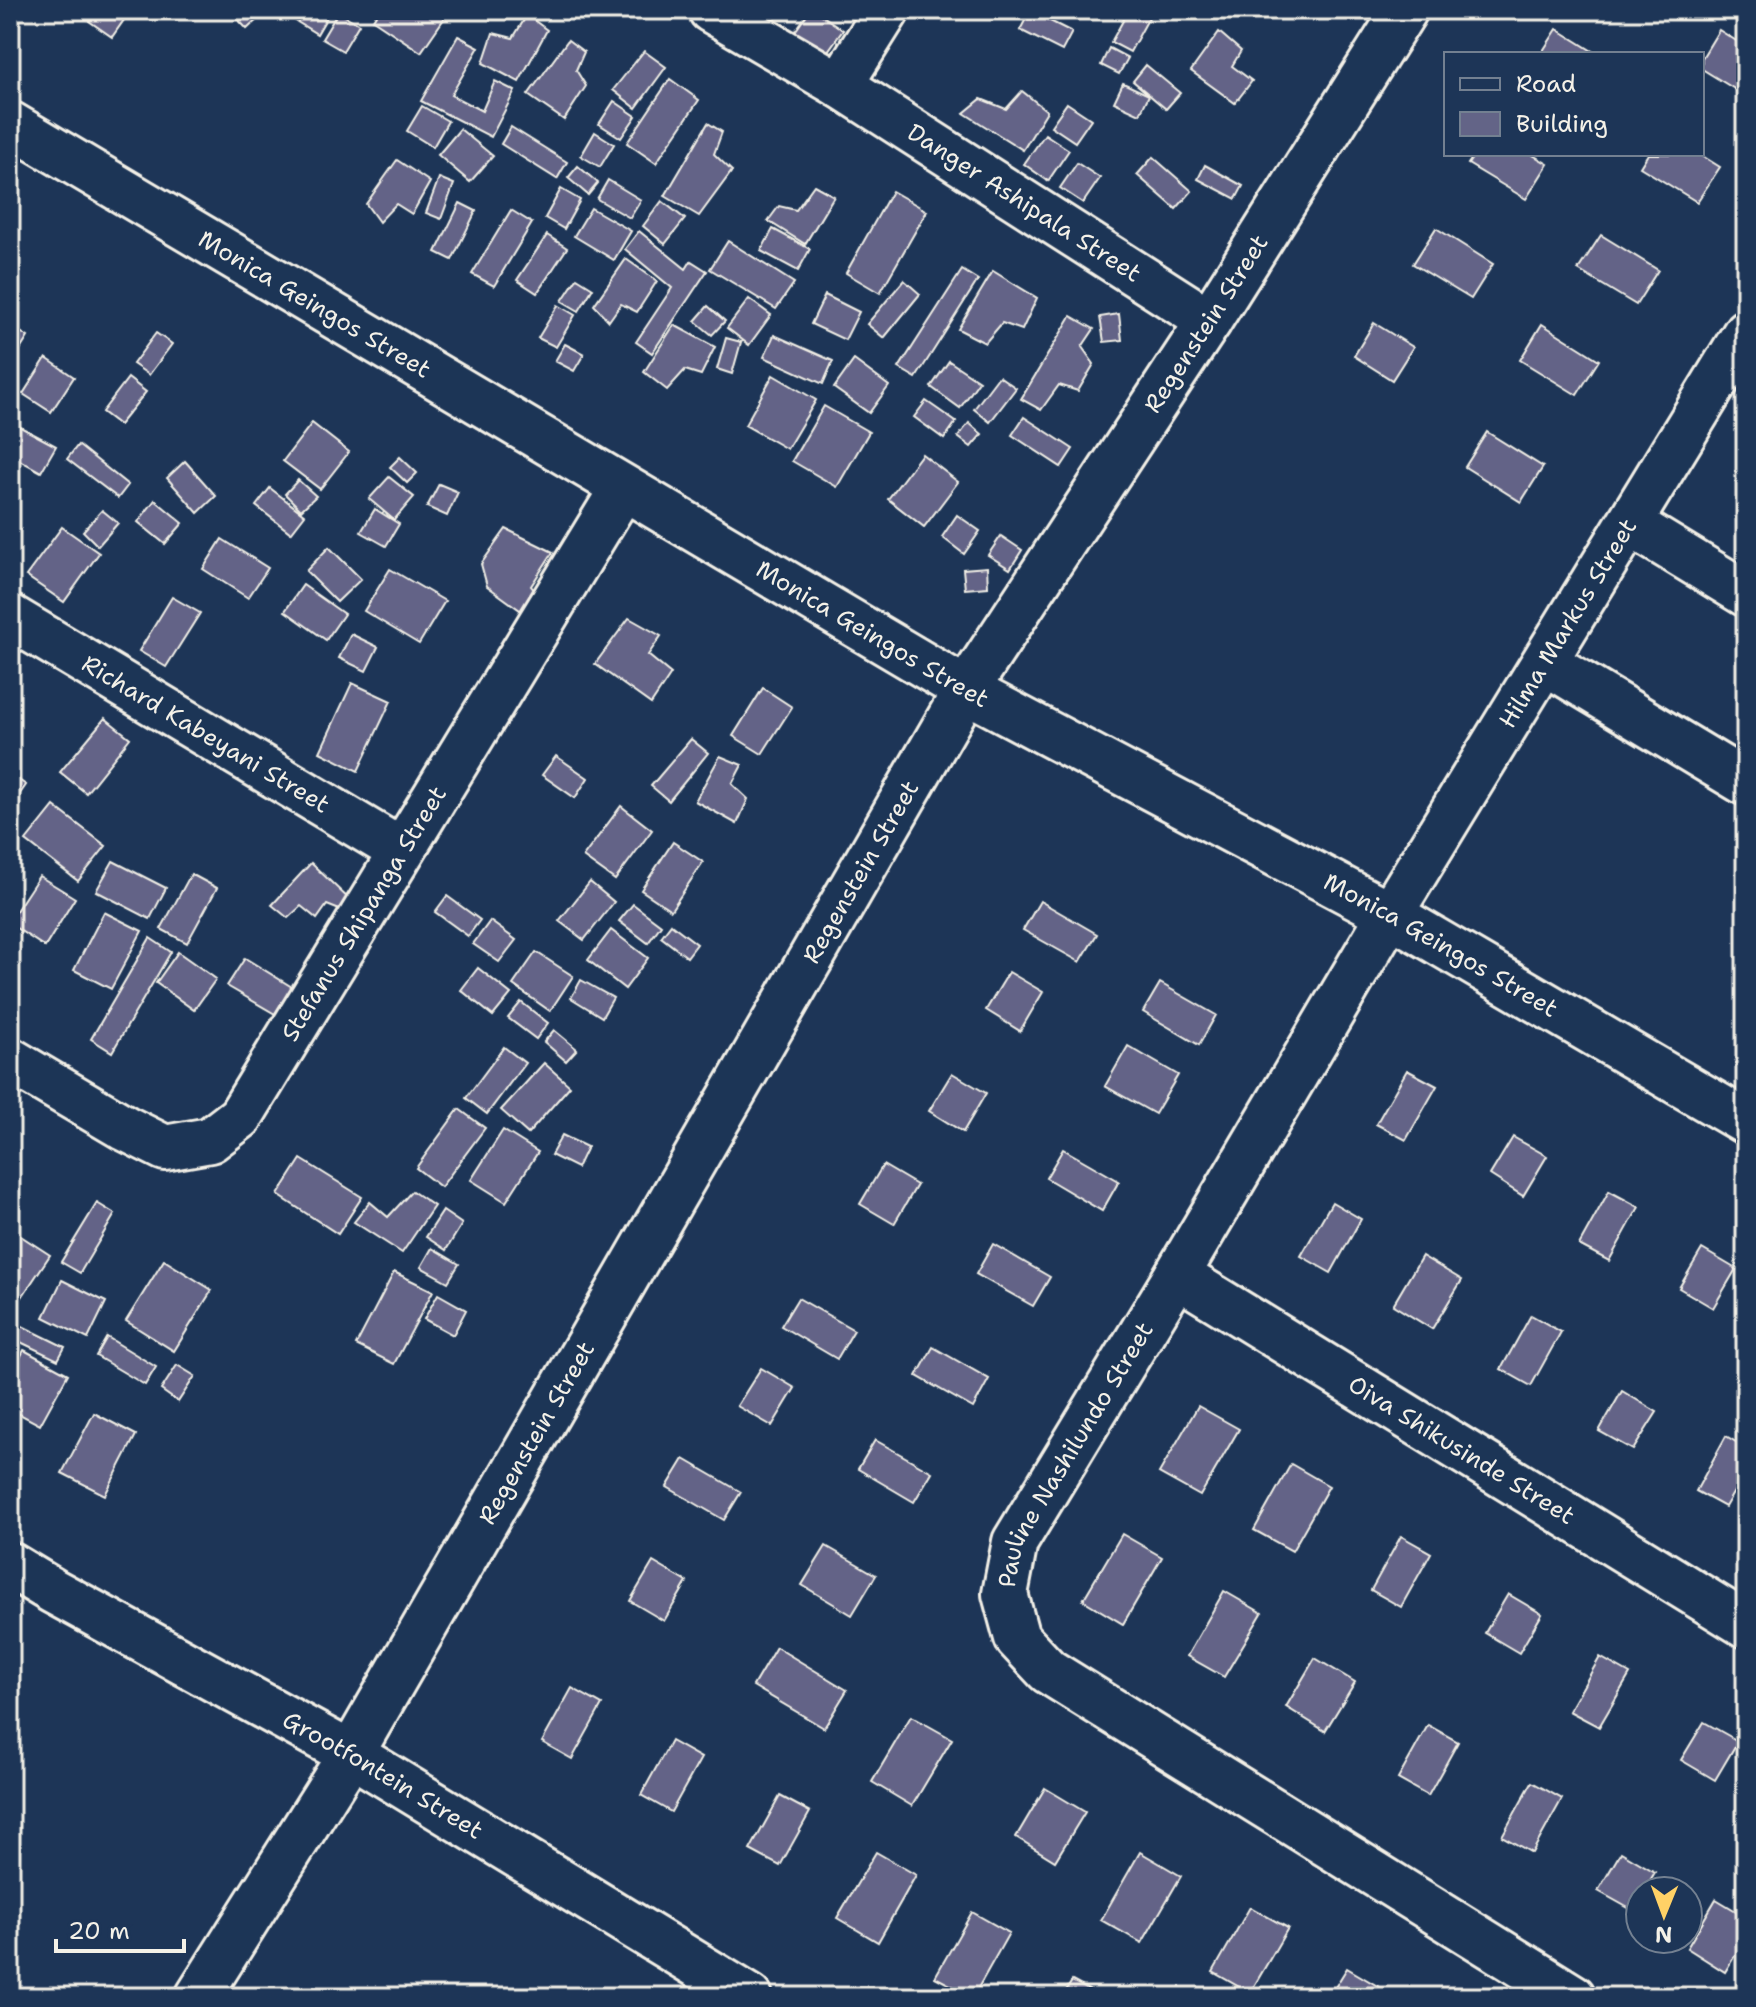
<svg xmlns="http://www.w3.org/2000/svg" width="1756" height="2007" font-family="'Shantell Sans',sans-serif">
  <rect width="100%" height="100%" fill="#1d3557"/>
  <filter id="ink" filterUnits="userSpaceOnUse"><feTurbulence type="fractalNoise" baseFrequency=".0125" numOctaves="2"/><feDisplacementMap in="SourceGraphic" scale="16" xChannelSelector="R" yChannelSelector="G"/><feConvolveMatrix kernelMatrix="1 2 1 2 8 2 1 2 1" color-interpolation-filters="sRGB"/></filter>
  <g filter="url(#ink)">
    <g fill="#636487" stroke="#f4f1e8" stroke-width="2">
      <polygon points="97,10 131,10 112,37 89,21"/>
      <polygon points="229,10 254,10 260,17 247,29"/>
      <polygon points="282,10 331,10 317,34 281,12"/>
      <polygon points="379,10 450,10 421,52 373,20"/>
      <polygon points="810,10 814,10 843,30 820,62 789,40"/>
      <polygon points="1129,10 1153,10 1130,52 1111,42"/>
      <polygon points="1030,11 1072,32 1062,51 1020,30"/>
      <polygon points="338,12 359,24 343,51 322,39"/>
      <polygon points="527,15 547,30 519,82 483,63 493,33 513,38"/>
      <polygon points="1557,29 1597,54 1541,54"/>
      <polygon points="1719,30 1746,47 1746,96 1702,69 1702,58"/>
      <polygon points="1219,32 1241,51 1232,66 1252,81 1235,103 1191,71"/>
      <polygon points="458,36 479,47 451,95 482,111 495,81 515,91 491,137 421,101"/>
      <polygon points="568,40 584,52 576,70 586,86 564,120 528,95"/>
      <polygon points="1109,48 1128,58 1119,74 1101,65"/>
      <polygon points="644,51 666,67 636,108 613,90"/>
      <polygon points="1146,65 1180,93 1166,109 1133,81"/>
      <polygon points="670,79 699,100 656,163 627,143"/>
      <polygon points="1123,83 1149,95 1140,114 1114,102"/>
      <polygon points="1022,91 1047,111 1023,150 964,113 981,99 1006,109"/>
      <polygon points="614,101 636,116 621,138 599,124"/>
      <polygon points="1067,103 1091,119 1075,142 1051,126"/>
      <polygon points="422,106 448,121 433,147 407,131"/>
      <polygon points="708,123 722,132 714,154 732,171 699,216 665,196"/>
      <polygon points="511,127 567,162 557,179 501,144"/>
      <polygon points="460,129 493,156 470,182 438,155"/>
      <polygon points="595,132 614,144 600,167 581,156"/>
      <polygon points="1045,134 1069,150 1048,181 1024,164"/>
      <polygon points="1475,154 1531,154 1548,164 1526,199 1468,164"/>
      <polygon points="1648,154 1699,154 1720,167 1697,202 1640,167"/>
      <polygon points="1153,157 1192,191 1176,209 1137,175"/>
      <polygon points="397,160 430,182 412,214 396,204 379,222 366,204"/>
      <polygon points="1077,163 1100,178 1083,203 1060,188"/>
      <polygon points="1205,165 1243,186 1236,199 1198,179"/>
      <polygon points="578,166 598,183 588,195 568,178"/>
      <polygon points="439,178 454,184 441,219 426,213"/>
      <polygon points="608,180 641,200 630,218 597,199"/>
      <polygon points="814,185 834,196 805,244 768,221 779,206 796,210"/>
      <polygon points="561,189 580,200 564,229 545,218"/>
      <polygon points="892,191 927,211 880,293 846,273"/>
      <polygon points="662,201 685,219 665,244 643,226"/>
      <polygon points="460,203 476,211 452,260 436,252"/>
      <polygon points="591,208 631,231 614,260 574,236"/>
      <polygon points="511,210 532,223 494,286 472,274"/>
      <polygon points="1436,228 1493,264 1471,299 1413,264"/>
      <polygon points="773,229 810,249 798,271 761,251"/>
      <polygon points="639,231 686,269 691,261 707,271 652,353 636,342 672,288 625,249"/>
      <polygon points="547,235 567,248 537,293 517,280"/>
      <polygon points="1601,235 1658,270 1636,305 1578,270"/>
      <polygon points="728,241 794,283 776,309 710,269"/>
      <polygon points="626,259 657,281 637,312 621,304 609,321 594,305"/>
      <polygon points="962,270 978,280 916,378 899,368"/>
      <polygon points="993,271 1037,298 1022,330 1002,323 985,343 958,329"/>
      <polygon points="577,278 593,288 579,311 562,301"/>
      <polygon points="904,280 920,294 884,338 867,324"/>
      <polygon points="825,295 859,312 845,340 811,324"/>
      <polygon points="749,299 771,315 749,345 727,328"/>
      <polygon points="558,305 575,315 556,347 538,338"/>
      <polygon points="708,306 725,321 712,335 695,321"/>
      <polygon points="1119,314 1122,340 1104,342 1100,317"/>
      <polygon points="1071,316 1094,329 1082,347 1094,364 1078,391 1059,385 1041,410 1021,399"/>
      <polygon points="1374,323 1413,347 1392,380 1354,356"/>
      <polygon points="1542,324 1599,360 1577,395 1520,360"/>
      <polygon points="10,325 28,337 10,366"/>
      <polygon points="674,325 715,347 701,375 685,370 667,390 644,372"/>
      <polygon points="156,333 172,344 149,375 133,364"/>
      <polygon points="774,335 833,361 823,384 764,357"/>
      <polygon points="726,338 741,342 732,374 717,369"/>
      <polygon points="565,344 584,354 574,371 555,361"/>
      <polygon points="46,358 74,377 51,412 23,394"/>
      <polygon points="854,360 889,386 869,413 834,388"/>
      <polygon points="949,361 979,381 960,408 931,387"/>
      <polygon points="773,375 816,400 787,449 745,425"/>
      <polygon points="999,376 1016,388 990,422 974,409"/>
      <polygon points="128,378 146,392 119,425 102,412"/>
      <polygon points="926,401 956,422 944,439 914,417"/>
      <polygon points="824,406 869,432 837,487 792,461"/>
      <polygon points="1024,417 1073,449 1061,467 1012,435"/>
      <polygon points="11,422 56,446 41,472 10,455"/>
      <polygon points="312,423 349,452 320,489 283,461"/>
      <polygon points="969,423 982,434 971,447 958,437"/>
      <polygon points="1487,432 1543,467 1521,502 1465,467"/>
      <polygon points="78,445 128,485 118,498 67,459"/>
      <polygon points="922,454 958,482 924,527 888,499"/>
      <polygon points="400,457 417,473 407,483 390,467"/>
      <polygon points="185,461 216,496 198,513 167,478"/>
      <polygon points="389,477 414,497 394,520 369,499"/>
      <polygon points="298,480 316,496 301,510 285,494"/>
      <polygon points="439,484 458,492 447,516 427,507"/>
      <polygon points="270,488 305,515 291,533 256,506"/>
      <polygon points="155,500 183,523 165,544 138,522"/>
      <polygon points="375,509 399,524 386,546 361,532"/>
      <polygon points="102,510 118,523 98,546 83,531"/>
      <polygon points="957,515 980,531 964,554 942,537"/>
      <polygon points="62,527 99,553 64,602 26,576"/>
      <polygon points="506,529 553,552 531,586 542,600 531,618 487,586 481,564"/>
      <polygon points="1001,536 1022,550 1010,569 988,555"/>
      <polygon points="222,539 268,568 248,598 203,569"/>
      <polygon points="329,547 361,579 337,602 306,571"/>
      <polygon points="987,567 988,587 965,589 963,569"/>
      <polygon points="390,569 445,601 419,644 364,611"/>
      <polygon points="303,585 344,614 326,640 285,611"/>
      <polygon points="172,597 200,613 166,667 139,651"/>
      <polygon points="629,618 661,636 648,655 671,674 651,704 595,664"/>
      <polygon points="351,634 378,647 366,671 339,658"/>
      <polygon points="352,683 391,701 358,771 320,752"/>
      <polygon points="763,688 792,707 762,754 733,736"/>
      <polygon points="105,718 130,738 86,793 60,772"/>
      <polygon points="691,739 708,753 669,801 651,786"/>
      <polygon points="556,756 588,778 575,798 542,775"/>
      <polygon points="720,756 742,765 732,784 748,799 737,824 695,801"/>
      <polygon points="10,774 26,785 10,808"/>
      <polygon points="54,806 106,846 78,881 26,841"/>
      <polygon points="621,806 652,830 615,880 583,857"/>
      <polygon points="673,842 703,862 671,910 641,890"/>
      <polygon points="113,861 166,888 150,919 96,891"/>
      <polygon points="311,863 351,901 342,911 327,905 317,919 301,906 288,918 272,905"/>
      <polygon points="191,874 217,888 187,943 161,929"/>
      <polygon points="39,876 75,898 45,947 10,924 10,920"/>
      <polygon points="590,882 614,902 584,940 559,921"/>
      <polygon points="447,896 480,920 468,936 435,912"/>
      <polygon points="1040,901 1097,934 1080,962 1023,930"/>
      <polygon points="633,904 661,925 648,943 619,921"/>
      <polygon points="104,912 142,931 111,989 74,970"/>
      <polygon points="490,921 516,940 499,962 473,944"/>
      <polygon points="671,924 697,944 687,957 661,937"/>
      <polygon points="611,930 648,958 625,989 588,960"/>
      <polygon points="150,938 171,952 112,1052 91,1039"/>
      <polygon points="178,952 216,979 194,1010 156,983"/>
      <polygon points="536,952 573,976 550,1011 513,985"/>
      <polygon points="245,958 292,987 275,1014 227,986"/>
      <polygon points="478,968 511,994 493,1016 461,990"/>
      <polygon points="1009,972 1043,992 1020,1031 986,1010"/>
      <polygon points="581,980 613,998 602,1017 571,998"/>
      <polygon points="1160,983 1216,1015 1199,1045 1143,1012"/>
      <polygon points="521,1002 548,1023 536,1039 508,1018"/>
      <polygon points="554,1030 577,1049 566,1061 544,1042"/>
      <polygon points="1128,1046 1178,1075 1155,1114 1105,1086"/>
      <polygon points="504,1047 525,1063 487,1114 466,1098"/>
      <polygon points="544,1063 570,1086 528,1134 501,1110"/>
      <polygon points="1407,1070 1437,1086 1406,1140 1376,1124"/>
      <polygon points="952,1073 986,1093 963,1132 929,1111"/>
      <polygon points="459,1109 485,1128 441,1187 416,1168"/>
      <polygon points="503,1130 538,1152 506,1202 471,1180"/>
      <polygon points="562,1135 587,1147 577,1168 551,1155"/>
      <polygon points="1513,1137 1547,1156 1523,1196 1490,1175"/>
      <polygon points="1063,1149 1119,1181 1102,1211 1046,1178"/>
      <polygon points="301,1159 362,1197 338,1234 278,1195"/>
      <polygon points="883,1165 917,1185 894,1224 860,1204"/>
      <polygon points="412,1191 434,1206 402,1253 354,1222 370,1202 388,1217"/>
      <polygon points="1609,1191 1639,1207 1609,1261 1579,1245"/>
      <polygon points="1332,1202 1361,1219 1331,1273 1301,1256"/>
      <polygon points="97,1203 115,1214 80,1273 61,1262"/>
      <polygon points="443,1211 462,1224 446,1250 426,1237"/>
      <polygon points="10,1229 50,1255 20,1300 10,1293"/>
      <polygon points="993,1244 1050,1277 1033,1306 976,1274"/>
      <polygon points="432,1248 459,1264 448,1282 421,1267"/>
      <polygon points="1702,1249 1736,1269 1713,1308 1679,1288"/>
      <polygon points="1422,1256 1462,1280 1432,1329 1393,1305"/>
      <polygon points="164,1260 212,1290 174,1351 126,1321"/>
      <polygon points="394,1272 433,1291 394,1364 356,1345"/>
      <polygon points="62,1280 106,1302 88,1339 44,1317"/>
      <polygon points="438,1294 466,1310 453,1335 424,1319"/>
      <polygon points="798,1298 854,1330 837,1359 781,1326"/>
      <polygon points="1531,1315 1561,1332 1531,1386 1501,1369"/>
      <polygon points="10,1320 65,1347 58,1360 10,1337"/>
      <polygon points="107,1337 156,1367 145,1385 96,1356"/>
      <polygon points="933,1347 989,1379 973,1408 917,1376"/>
      <polygon points="24,1350 68,1374 40,1425 10,1409 10,1377"/>
      <polygon points="177,1365 195,1376 178,1402 161,1390"/>
      <polygon points="761,1368 795,1388 772,1426 737,1406"/>
      <polygon points="1622,1391 1657,1412 1633,1450 1599,1431"/>
      <polygon points="1198,1406 1239,1429 1200,1496 1159,1473"/>
      <polygon points="94,1413 136,1435 105,1495 62,1473"/>
      <polygon points="1726,1436 1746,1448 1746,1471 1725,1507 1696,1491"/>
      <polygon points="875,1440 932,1472 914,1502 858,1469"/>
      <polygon points="684,1459 741,1492 724,1520 667,1487"/>
      <polygon points="1291,1464 1329,1486 1292,1551 1254,1530"/>
      <polygon points="1122,1534 1162,1557 1123,1624 1083,1600"/>
      <polygon points="1401,1536 1431,1553 1401,1607 1371,1590"/>
      <polygon points="826,1546 876,1575 852,1615 802,1585"/>
      <polygon points="653,1562 687,1582 664,1621 630,1601"/>
      <polygon points="1224,1591 1262,1613 1224,1677 1187,1656"/>
      <polygon points="1508,1594 1542,1614 1519,1653 1485,1633"/>
      <polygon points="776,1647 847,1690 824,1728 753,1686"/>
      <polygon points="1600,1657 1630,1674 1599,1727 1569,1711"/>
      <polygon points="1315,1658 1355,1682 1325,1731 1286,1707"/>
      <polygon points="572,1688 602,1705 572,1759 542,1742"/>
      <polygon points="911,1716 952,1739 912,1806 872,1782"/>
      <polygon points="1704,1722 1738,1741 1715,1780 1681,1760"/>
      <polygon points="1428,1725 1458,1742 1428,1796 1398,1779"/>
      <polygon points="671,1741 701,1758 671,1812 641,1795"/>
      <polygon points="1532,1782 1562,1799 1532,1853 1502,1836"/>
      <polygon points="1045,1788 1085,1812 1055,1861 1016,1837"/>
      <polygon points="780,1796 810,1812 780,1866 750,1850"/>
      <polygon points="876,1852 916,1875 878,1942 837,1918"/>
      <polygon points="1140,1852 1181,1876 1142,1943 1101,1920"/>
      <polygon points="1621,1852 1655,1872 1644,1891 1640,1891 1640,1897 1632,1910 1598,1891"/>
      <polygon points="1716,1899 1746,1917 1746,1937 1725,1972 1687,1948"/>
      <polygon points="1250,1907 1288,1928 1250,1993 1213,1972"/>
      <polygon points="972,1912 1009,1933 973,1997 935,1977"/>
      <polygon points="1347,1968 1386,1991 1382,1997 1329,1997"/>
      <polygon points="1072,1981 1102,1997 1062,1997"/>
    </g>
    <g fill="none" stroke-linecap="round" stroke-linejoin="round">
      <g stroke="#f4f1e8" stroke-width="50">
        <g id="minor">
          <path id="s1" d="M711 10 840 85 1209 321"/>
          <polyline points="840,85 887,10"/>
          <path id="s2" d="M10 124 966 690 1390 914 1746 1122"/>
          <polyline points="1631,524 1746,594"/>
          <path id="s3" d="M10 617 401 851"/>
          <polyline points="1545,662 1746,783"/>
          <path id="s4" d="M10 1060 125 1128 165 1148 210 1140 240 1117 623 488"/>
          <path id="s5" d="M1177 1275 1746 1625"/>
          <path id="s6" d="M198 1997 351 1754 966 690 1209 321 1405 10"/>
          <path id="s7" d="M1573 1997 1048 1671 1017 1638 1005 1594 1015 1542 1177 1275 1390 914 1746 332"/>
        </g>
      </g>
      <g stroke="#f4f1e8" stroke-width="50">
        <g id="tertiary">
          <path id="s8" d="M10 1565 53 1591 351 1754 750 1997"/>
        </g>
      </g>
      <use href="#minor" stroke="#1d3557" stroke-width="44"/>
      <use href="#tertiary" stroke="#1d3557" stroke-width="44"/>
    </g>
  </g>
  <g text-anchor="middle" stroke-width="8" stroke-linejoin="round" paint-order="stroke">
    <g font-size="24" fill="#f4f1e8" stroke="#1d3557">
      <text dy="8" stroke="none"><textPath href="#s1" startOffset="368">Danger Ashipala Street</textPath></text>
      <text dy="8" stroke="none"><textPath href="#s2" startOffset="354">Monica Geingos Street</textPath></text>
      <text dy="8" stroke="none"><textPath href="#s6" startOffset="1954">Regenstein Street</textPath></text>
      <text dy="8" stroke="none"><textPath href="#s7" startOffset="1834">Hilma Markus Street</textPath></text>
      <text dy="8" stroke="none"><textPath href="#s2" startOffset="1002">Monica Geingos Street</textPath></text>
      <text dy="8" stroke="none"><textPath href="#s3" startOffset="228">Richard Kabeyani Street</textPath></text>
      <text dy="8" stroke="none"><textPath href="#s6" startOffset="1306">Regenstein Street</textPath></text>
      <text dy="8" stroke="none"><textPath href="#s4" startOffset="500">Stefanus Shipanga Street</textPath></text>
      <text dy="8" stroke="none"><textPath href="#s2" startOffset="1650">Monica Geingos Street</textPath></text>
      <text dy="8" stroke="none"><textPath href="#s6" startOffset="658">Regenstein Street</textPath></text>
      <text dy="8" stroke="none"><textPath href="#s5" startOffset="334">Oiva Shikusinde Street</textPath></text>
      <text dy="8" stroke="none"><textPath href="#s7" startOffset="866">Pauline Nashilundo Street</textPath></text>
      <text dy="8" stroke="none"><textPath href="#s8" startOffset="428">Grootfontein Street</textPath></text>
    </g>
  </g>
  <rect width="1756" height="2007" fill="none" stroke="#1d3557" stroke-width="40"/>
  <rect x="20" y="20" width="1716" height="1967" fill="none" stroke="#f4f1e8" stroke-width="3" filter="url(#ink)"/>
  <rect x="1444" y="52" width="260" height="104" fill="#1d3557" stroke="#738091" stroke-width="2"/>
  <rect x="1460" y="78" width="40" height="12" fill="#1d3557" stroke="#738091" stroke-width="2"/>
  <text x="1516" y="92" font-size="24" fill="#f4f1e8">Road</text>
  <rect x="1460" y="112" width="40" height="24" fill="#636487" stroke="#738091" stroke-width="2"/>
  <text x="1516" y="132" font-size="24" fill="#f4f1e8">Building</text>
  <g transform="translate(1664 1915) rotate(181)"><circle r="38" fill="#1d3557" stroke="#738091" stroke-width="2"/>
  <path d="M0-6L14 30L0 20L-14 30Z" fill="#ffd166"/>
  <text y="-12" font-size="22" font-weight="bold" text-anchor="middle" fill="#f4f1e8">N</text>
  </g>
  <path d="M56 1939v12h128v-12" fill="none" stroke="#f4f1e8" stroke-width="4"/>
  <text x="68" y="1939" font-size="24" fill="#f4f1e8" stroke="#1d3557" stroke-width="6" paint-order="stroke">20 m</text>
</svg>
